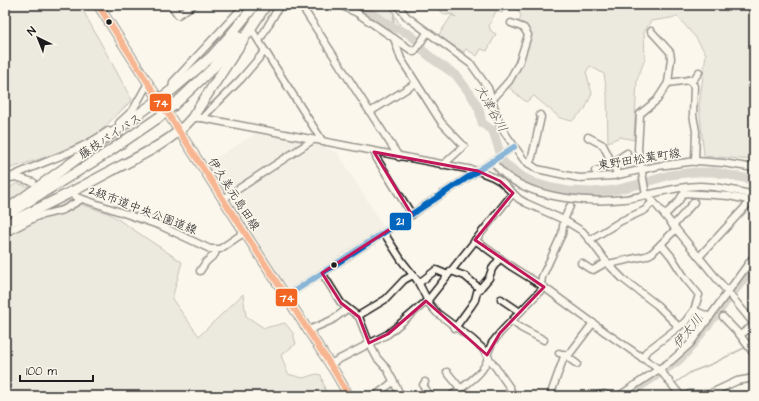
<svg xmlns="http://www.w3.org/2000/svg" width="759" height="401" font-family="'Architects Daughter','Klee One',sans-serif">
  <rect width="100%" height="100%" fill="#fbf7ec"/>
  <filter id="ink" filterUnits="userSpaceOnUse"><feTurbulence type="fractalNoise" baseFrequency=".025" numOctaves="2"/><feDisplacementMap in="SourceGraphic" scale="8" xChannelSelector="R" yChannelSelector="G"/><feConvolveMatrix kernelMatrix="1 2 1 2 8 2 1 2 1" color-interpolation-filters="sRGB"/></filter>
  <g filter="url(#ink)">
    <g fill="#eae6dc">
      <polygon points="258,132 307,142 226,196 206,164"/>
      <polygon points="317,144 338,153 385,229 289,292 231,199"/>
    </g>
    <g fill="#dad7ce" stroke="#7b7a75">
      <polygon points="5,5 80,5 132,100 87,144 5,170"/>
      <polygon points="366,5 389,5 400,25 398,27"/>
      <polygon points="434,5 754,5 754,160 704,156 699,105 706,54 696,38 678,17 651,21 644,32 645,59 637,80 634,140 620,137 608,142 607,94 604,74 590,66 586,72 592,93 585,109 572,121 560,118 534,96 526,102 506,85 529,35 518,24 521,16 518,10 507,6 502,13 496,11 489,26 491,31 496,34 487,51 481,49 477,56 466,49 464,52 438,36 452,15 456,17 452,14 445,15"/>
      <polygon points="17,183 110,214 182,262 172,299 199,336 243,294 246,316 264,328 285,323 293,333 296,344 281,355 288,374 303,378 316,374 321,375 326,393 331,396 5,396 5,191"/>
    </g>
    <g fill="none" stroke-linecap="round" stroke-linejoin="round">
      <g stroke="#74726e" stroke-width="1.5">
        <polyline points="390,5 394,13 393,27"/>
        <polyline points="675,383 691,372 712,364 746,347"/>
      </g>
      <g stroke="#afaca5" stroke-width="9">
        <polyline points="357,5 393,27 409,34 421,44 421,49 434,60 456,75 471,95 479,109 482,123 493,131 503,162 523,177 535,183 552,188 569,191 593,192 615,190 640,184 670,175 695,172 714,172 754,180"/>
        <polyline points="626,396 678,361 687,352 754,266"/>
      </g>
      <polyline stroke="#dad6cd" stroke-width="6" stroke-dasharray="6 3" stroke-linecap="butt" points="49,188 69,195"/>
      <g stroke="#1c1c1c" stroke-width="9">
        <g id="minor">
          <polyline points="171,5 178,15 193,5"/>
          <polyline points="301,5 399,157"/>
          <polyline points="340,5 357,13 414,52 427,33"/>
          <polyline points="397,5 407,17 471,64 488,88 500,125 507,136 524,160 537,169 579,178 613,176 658,166 697,161 723,163 754,168"/>
          <polyline points="651,31 670,52 671,58 668,83 657,100 640,114 638,149 646,195 653,201 754,324"/>
          <polyline points="253,32 323,142"/>
          <polyline points="394,38 401,59 441,122 464,146 443,165"/>
          <polyline points="259,41 280,5"/>
          <polyline points="689,80 694,79 699,72"/>
          <polyline points="668,83 689,80 694,86 693,115 696,131 695,162"/>
          <polyline points="172,90 173,82 239,11"/>
          <polyline points="492,100 509,81 519,63 528,35 524,28 511,23"/>
          <polyline points="370,112 416,83"/>
          <polyline points="192,118 202,118 478,171 493,177 500,181 519,199 526,203 564,220 582,231 590,240 608,264 623,279 657,305 679,327"/>
          <polyline points="202,118 241,79 265,51"/>
          <polyline points="119,123 133,110 148,83"/>
          <polyline points="588,137 603,145 618,175"/>
          <polyline points="374,152 377,159 412,215"/>
          <path d="M493 162C497 167 502 173 508 177 538 199 588 203 625 199 650 196 674 186 700 186 719 186 736 191 754 195"/>
          <polyline points="529,164 532,157 541,117 540,115"/>
          <polyline points="595,171 603,169 627,153"/>
          <path d="M11 177C43 161 79 152 108 131"/>
          <polyline points="5,179 16,177 33,182"/>
          <polyline points="74,196 161,226 210,249 220,249 245,232"/>
          <polyline points="223,199 313,140"/>
          <polyline points="665,215 678,202 684,193 729,196 748,200 747,205 699,257"/>
          <polyline points="673,226 694,202"/>
          <polyline points="5,233 38,216 63,210 82,199"/>
          <polyline points="384,233 402,261 417,280 430,305 437,313 472,339 482,348 510,388 513,396"/>
          <polyline points="475,240 512,267 541,285 605,332 660,370 681,396"/>
          <polyline points="590,240 621,221 645,210 653,201"/>
          <polyline points="581,263 590,269 593,270 607,262"/>
          <polyline points="608,264 646,256 652,253 676,229"/>
          <polyline points="200,271 206,262 215,254 216,250"/>
          <polyline points="451,271 465,276 480,289"/>
          <polyline points="322,273 341,303 359,317 369,343 377,358 387,369 401,396"/>
          <polyline points="419,283 436,270 448,275"/>
          <polyline points="541,285 542,277 562,234 564,220 570,206"/>
          <polyline points="287,296 514,147"/>
          <polyline points="501,299 520,312"/>
          <polyline points="694,310 710,317"/>
          <polyline points="358,316 386,299 404,280 413,275"/>
          <polyline points="723,317 740,335"/>
          <polyline points="512,321 521,328 544,340"/>
          <polyline points="754,325 740,335 754,354"/>
          <polyline points="455,328 471,306 475,300 477,292 489,278 492,269 500,258"/>
          <polyline points="309,330 332,320 347,309"/>
          <polyline points="559,353 568,356 593,323"/>
          <polyline points="487,355 492,343 500,333 544,287"/>
          <polyline points="568,356 570,359 577,364"/>
          <polyline points="642,358 646,352 685,322 694,310 699,295 685,278 671,256 661,244"/>
          <polyline points="330,364 388,334 428,300 513,193"/>
          <polyline points="447,372 460,388"/>
          <polyline points="425,382 423,385 430,396"/>
          <polyline points="375,396 394,381"/>
          <path d="M451 396C463 386 485 374 488 357"/>
          <polyline points="550,396 565,354"/>
          <polyline points="596,396 604,394 611,396"/>
          <polyline points="619,396 671,361 690,344 754,256"/>
          <polyline points="685,396 689,394 709,394 737,381 754,378"/>
        </g>
      </g>
      <g stroke="#1c1c1c" stroke-width="11">
        <polyline id="major" points="98,5 179,131 335,372 349,396"/>
      </g>
      <g stroke="#1c1c1c" stroke-width="12">
        <g id="highway">
          <polyline points="174,105 214,67 239,37"/>
          <polyline points="5,211 172,90 211,57 228,38 255,5"/>
          <polyline points="13,211 101,157 158,118"/>
          <path d="M5 224C41 208 76 190 111 171 138 157 173 141 192 118L266 5"/>
        </g>
      </g>
      <use href="#minor" stroke="#fbf7ec" stroke-width="6"/>
      <use href="#major" stroke="#fbf7ec" stroke-width="8"/>
      <use href="#highway" stroke="#fbf7ec" stroke-width="9"/>
      <g stroke="#1c1c1c" stroke-width="12" stroke-linecap="butt">
        <polyline id="highway-bridge" points="158,118 174,105"/>
      </g>
      <use href="#highway-bridge" stroke="#fbf7ec" stroke-width="9"/>
      <g stroke="#fbf7ec" stroke-width="9">
        <polyline id="bus-1" points="98,5 179,131 335,372 349,396"/>
      </g>
      <g stroke="#fbf7ec" stroke-width="9">
        <polyline id="bus-2" points="287,296 514,147"/>
      </g>
      <use href="#bus-1" stroke="#f26522" stroke-width="6"/>
      <use href="#bus-2" stroke="#0065bd" stroke-width="6"/>
    </g>
  </g>
  <path d="M0 0H759V401H0ZM374 152 478 171 500 181 513 193 475 240 544 287 500 333 487 355 426 301 388 334 369 343 359 317 341 303 322 273 412 215Z" fill="#fbf7ec" fill-opacity=".55" fill-rule="evenodd"/>
  <path fill="none" stroke="#c2185b" stroke-width="3" stroke-linejoin="round" d="M374 152 478 171 500 181 513 193 475 240 544 287 500 333 487 355 426 301 388 334 369 343 359 317 341 303 322 273 412 215Z"/>
  <g fill="#1c1c1c" stroke="#fbf7ec" stroke-width="1.5">
    <circle cx="109" cy="22" r="3.5"/>
    <circle cx="334" cy="265" r="3.5"/>
  </g>
  <g text-anchor="middle" stroke-width="3.5" stroke-linejoin="round" paint-order="stroke">
    <g font-size="12" fill="#1c1c1c" stroke="#fbf7ec">
      <text transform="translate(110 136) rotate(-33)" y="4">藤枝バイパス</text>
      <text transform="translate(639 159) rotate(-9)" y="4">東野田松葉町線</text>
      <text transform="translate(234 194) rotate(57)" y="4">伊久美元島田線</text>
      <text transform="translate(143 210) rotate(21)" y="4">2級市道中央公園道線</text>
    </g>
    <g font-size="13" font-style="italic" fill="#575653" stroke="#fbf7ec">
      <text transform="translate(492 108) rotate(61)" y="5">大津谷川</text>
      <text transform="translate(687 331) rotate(-51)" y="5">伊太川</text>
    </g>
  </g>
  <g stroke="#fbf7ec" stroke-width="1.5">
    <rect x="149" y="93" width="23" height="19" rx="4" fill="#f26522"/>
    <rect x="389" y="212" width="23" height="19" rx="4" fill="#0065bd"/>
    <rect x="275" y="288" width="23" height="19" rx="4" fill="#f26522"/>
  </g>
  <g font-size="11" text-anchor="middle" font-weight="bold" fill="#fff">
    <text x="161" y="107">74</text>
    <text x="400" y="225">21</text>
    <text x="287" y="302">74</text>
  </g>
  <rect width="759" height="401" fill="none" stroke="#fbf7ec" stroke-width="20"/>
  <rect x="10" y="10" width="739" height="381" fill="none" stroke="#1c1c1c" stroke-width="1.5" filter="url(#ink)"/>
  <g transform="translate(38 38) rotate(317)" stroke="#fbf7ec" stroke-width="3" paint-order="stroke">
  <path d="M0-3L7 15L0 10L-7 15Z" fill="#1c1c1c"/>
  <text y="-6" font-size="11" font-weight="bold" text-anchor="middle" fill="#1c1c1c">N</text>
  </g>
  <path d="M20 375v6h73v-6" fill="none" stroke="#1c1c1c" stroke-width="2"/>
  <text x="26" y="375" font-size="12" fill="#1c1c1c" stroke="#fbf7ec" stroke-width="3" paint-order="stroke">100 m</text>
</svg>
